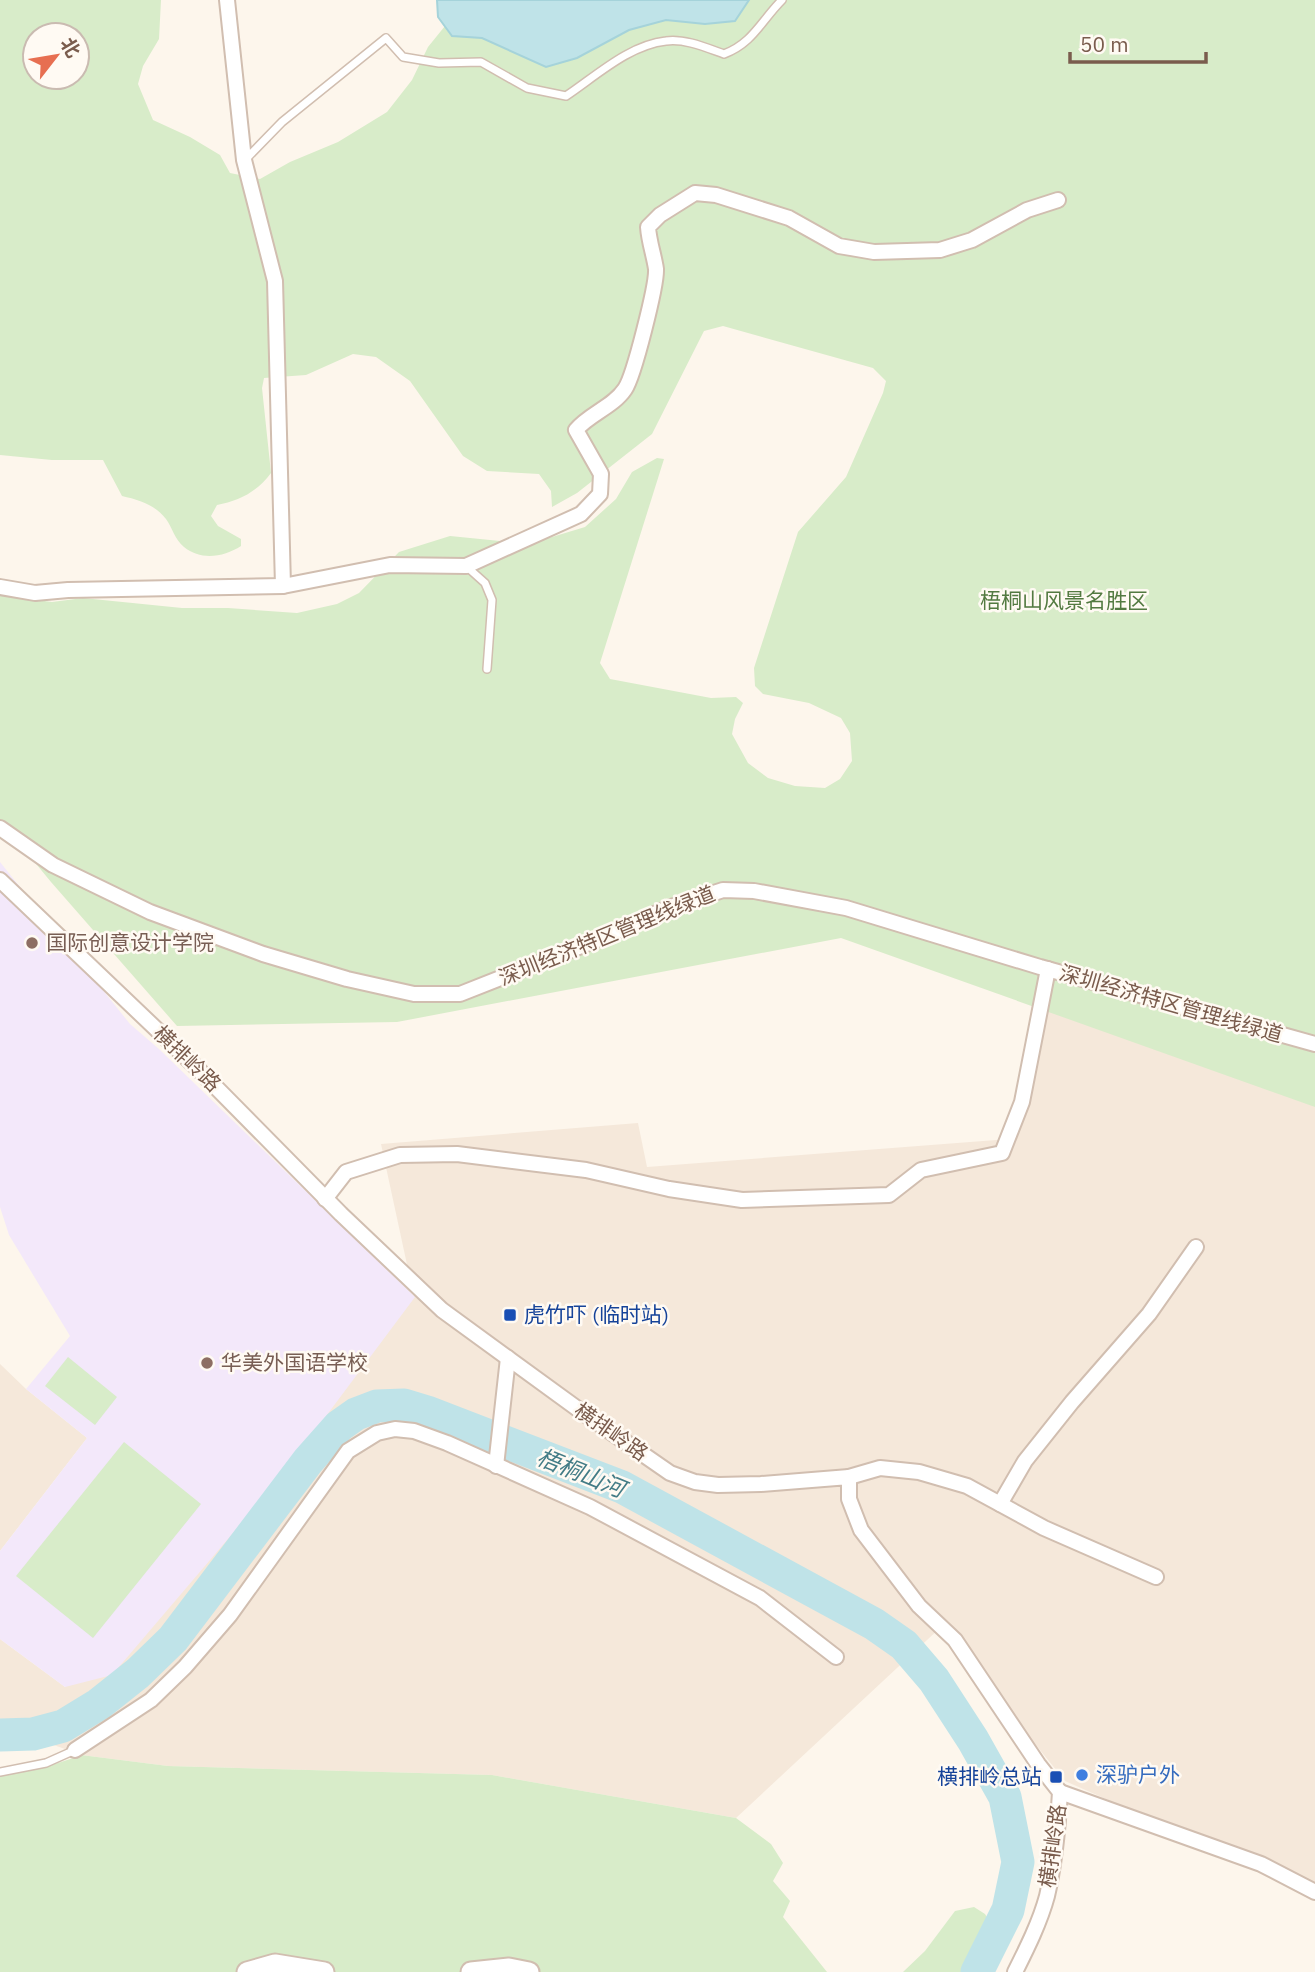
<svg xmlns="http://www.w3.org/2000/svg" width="1315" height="1972" font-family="'IBM Plex Sans','Noto Sans SC',sans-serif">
  <rect width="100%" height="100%" fill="#fdf6ec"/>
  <g fill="#f5e8da">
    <polygon points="1033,1001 1315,1078 1315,1891 1065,1781 941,1627 736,1818 492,1775 168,1766 81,1755 0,1725 0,1639 65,1687 414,1297 381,1144 638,1123 647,1167 1009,1139"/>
    <polygon points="0,1364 26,1389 87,1438 0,1551"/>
  </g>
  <polygon fill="#f3e8fa" points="0,862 130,1024 159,1049 415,1297 279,1479 112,1675 65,1687 0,1639 0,1551 87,1438 26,1389 70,1336 9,1235 0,1207"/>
  <g fill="#d8ecc9" fill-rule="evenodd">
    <path d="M0 0H161L159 39 143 66 138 84 153 120 190 137 220 155 230 173 260 179 290 162 338 142 387 112 412 80 428 47 445 26 452 36 482 38 547 67 577 58 629 30 666 20 705 24 734 21 749 0H1315V1107L841 938 397 1022 177 1026 51 882 0 820V595L52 602 83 598 182 608H228L297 613 337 604 359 593 399 552 450 536 529 544 585 527 616 499 632 472 657 458 664 459 600 663 610 679 711 698 736 697 743 703 735 719 732 734 748 763 768 778 795 786 825 788 840 779 852 761 850 733 841 718 809 703 763 694 755 686 754 668 798 532 846 477 883 393 886 381 873 368 723 326 704 331 652 434 577 493 552 507 551 491 539 474 487 471 463 456 410 381 376 357 353 354 306 375 264 378 262 388 271 473C257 492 239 501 217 505L211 516 218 526 241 539V546C224 557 201 561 184 547 175 540 172 527 166 519 154 504 139 500 122 496L103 460H52L0 455ZM35 35H77V77H35Z"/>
    <polygon points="68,1357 117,1397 95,1425 45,1386"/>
    <polygon points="124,1442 201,1504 93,1638 16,1576"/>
    <path d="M81 1755 168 1766 492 1775 736 1818 771 1844 783 1863 773 1881 790 1901 783 1917 827 1972H0V1775C29 1773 54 1765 81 1755Z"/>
    <polygon points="974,1907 985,1914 992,1926 985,1947 971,1972 903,1972 925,1951 955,1911"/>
  </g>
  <polygon fill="#bfe3e8" stroke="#a5d3da" stroke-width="2" points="437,0 749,0 735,21 705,24 666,20 629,30 577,58 546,67 482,38 452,36 438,17"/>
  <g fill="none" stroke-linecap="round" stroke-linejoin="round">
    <polyline stroke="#bfe3e8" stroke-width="33" points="0,1735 33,1734 63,1726 99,1704 138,1673 173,1639 308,1461 339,1426 356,1414 377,1406 404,1405 427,1412 622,1487 874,1624 904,1645 934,1680 973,1740 1005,1797 1018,1862 1008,1910 977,1972"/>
    <g stroke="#d1beb0" stroke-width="10">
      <g id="service">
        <path d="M245 160 282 122 386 38 403 57 439 63 481 62 527 88 566 96C596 76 629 45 666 41 684 38 707 48 724 54 753 43 761 21 782 0"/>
        <polyline points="466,566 485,583 492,600 487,669"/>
        <polyline points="0,1772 46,1763 75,1750"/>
      </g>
    </g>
    <g stroke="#d1beb0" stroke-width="18">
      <g id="minor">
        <polyline points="227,0 244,160 275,281 283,586"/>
        <path d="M0 587 35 593 68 590 283 586 390 565 466 566 581 514 600 494 601 474 576 430C589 414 613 407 625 389 634 376 657 284 656 269 654 255 649 242 648 227L660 215 695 193 716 195 789 218 839 246 874 252 940 250 972 240 1027 210 1058 200"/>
        <polyline points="0,828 53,865 150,912 263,954 347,979 414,994 460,994 604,937 668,908 723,890 754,891 846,908 1040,967 1315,1044"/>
        <path d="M0 880 196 1067 341 1214 442 1310 582 1412 670 1473 695 1482 718 1485 761 1484 849 1477V1499L861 1530 919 1606 955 1640 1038 1764 1060 1792C1058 1826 1055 1862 1047 1896 1040 1922 1027 1948 1015 1972"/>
        <polyline points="325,1199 346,1172 400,1155 457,1154 586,1170 669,1189 742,1200 889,1195 921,1170 1002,1153 1022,1102 1048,969"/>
        <polyline points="496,1466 508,1358"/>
        <polyline points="849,1477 880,1468 919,1472 967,1486 1044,1528 1156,1577"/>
        <polyline points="1000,1504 1025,1461 1072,1402 1149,1314 1196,1247"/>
        <polyline points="75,1750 151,1700 185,1667 230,1615 348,1451 377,1433 395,1429 414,1431 447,1443 590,1507 760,1598 836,1657"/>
        <polyline points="1060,1792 1261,1864 1315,1892"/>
      </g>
    </g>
    <g stroke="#d1beb0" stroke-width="23">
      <g id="tertiary">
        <polyline points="247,1972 275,1964 324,1972"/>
        <polyline points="471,1972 509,1968 529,1972"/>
      </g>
    </g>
    <use href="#service" stroke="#fff" stroke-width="7"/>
    <use href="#minor" stroke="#fff" stroke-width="14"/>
    <use href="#tertiary" stroke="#fff" stroke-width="19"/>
  </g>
  <g fill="#8d6e63" stroke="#fffaf3" stroke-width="2.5">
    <circle cx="32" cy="943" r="7"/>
    <circle cx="207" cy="1363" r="7"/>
  </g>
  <g fill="#1a4fb4" stroke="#fffaf3" stroke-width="2.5">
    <rect x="503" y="1308" width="14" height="14" rx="3.5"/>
    <rect x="1049" y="1770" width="14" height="14" rx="3.5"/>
  </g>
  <circle fill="#3f7fe0" stroke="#fffaf3" stroke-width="2.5" cx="1082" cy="1775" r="7"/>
  <g text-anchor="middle" stroke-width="5" stroke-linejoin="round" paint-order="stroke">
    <g font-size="21" fill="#537a41" stroke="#fffaf3">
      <text x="1064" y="608">梧桐山风景名胜区</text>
    </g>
    <g font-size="21" fill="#7a5c4d" stroke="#fffaf3">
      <text transform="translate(607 936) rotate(-22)" y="7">深圳经济特区管理线绿道</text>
      <text transform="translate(1171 1004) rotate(16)" y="7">深圳经济特区管理线绿道</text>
      <text transform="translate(187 1059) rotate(44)" y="7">横排岭路</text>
      <text transform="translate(611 1432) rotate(35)" y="7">横排岭路</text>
      <text transform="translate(1053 1846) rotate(-82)" y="7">横排岭路</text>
    </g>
    <g font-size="21" fill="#785e54" stroke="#fffaf3" text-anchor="start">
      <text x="46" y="950">国际创意设计学院</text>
      <text x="221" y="1370">华美外国语学校</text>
    </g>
    <g font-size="21" fill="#164399" stroke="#fffaf3" text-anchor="start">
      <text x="524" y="1322">虎竹吓 (临时站)</text>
      <text x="1042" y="1784" text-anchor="end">横排岭总站</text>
    </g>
    <g font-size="21" fill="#366cbe" stroke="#fffaf3" text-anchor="start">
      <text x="1096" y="1782">深驴户外</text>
    </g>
    <g font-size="23" font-style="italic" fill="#437c86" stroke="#fffaf3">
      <text transform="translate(581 1473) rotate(22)" y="8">梧桐山河</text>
    </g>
  </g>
  <g transform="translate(56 56) rotate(59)"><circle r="33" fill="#fffaf3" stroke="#cabbb1" stroke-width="2"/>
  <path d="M0-5L12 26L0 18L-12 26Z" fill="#e76f51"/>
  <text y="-10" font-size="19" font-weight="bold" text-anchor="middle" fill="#7a5c4d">北</text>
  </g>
  <path d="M1070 52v10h136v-10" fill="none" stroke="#7a5c4d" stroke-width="3.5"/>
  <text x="1080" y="52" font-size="21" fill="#7a5c4d" stroke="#fffaf3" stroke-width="5" paint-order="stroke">50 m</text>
</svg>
